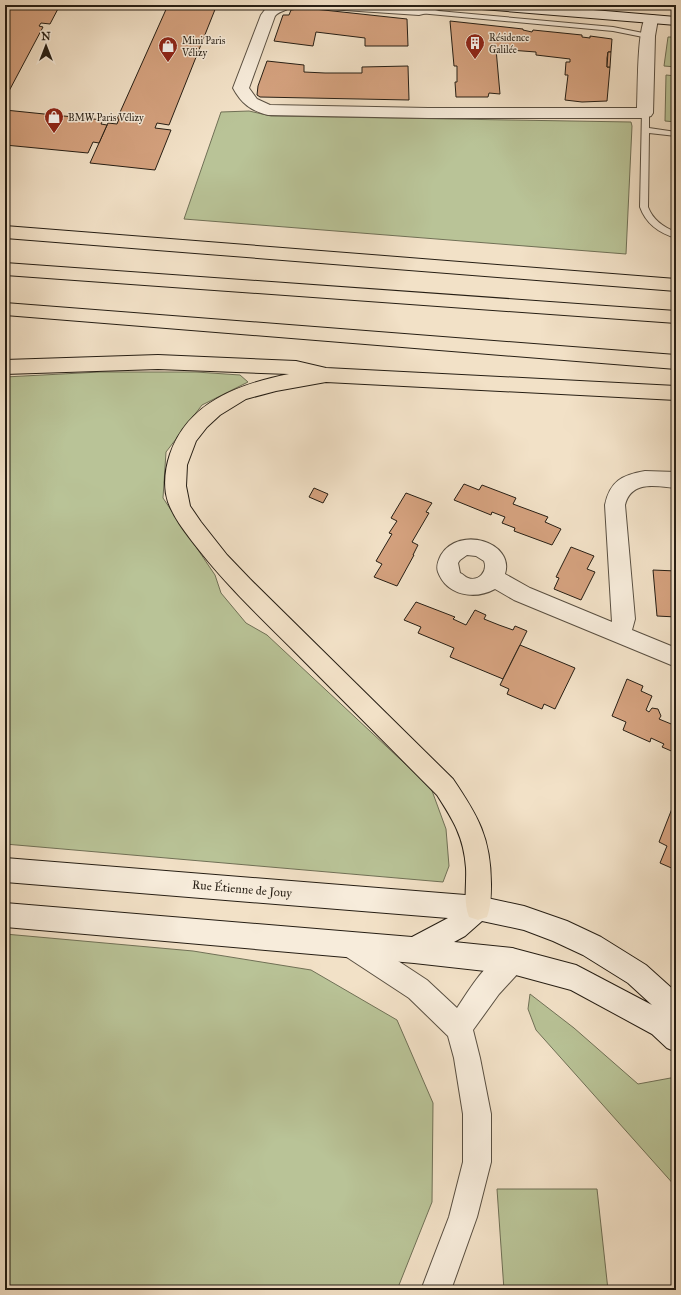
<svg xmlns="http://www.w3.org/2000/svg" width="681" height="1295" font-family="'IM FELL Great Primer',serif">
  <rect width="100%" height="100%" fill="#f2e1c7"/>
  <filter id="stains"><feTurbulence type="fractalNoise" baseFrequency=".005" numOctaves="4"/><feColorMatrix values="0 0 0 0 .2 0 0 0 0 .09 0 0 0 0 .02 0 0 0 .5 -.17"/></filter>
  <radialGradient id="worn" r=".72"><stop offset=".6" stop-color="#630" stop-opacity="0"/><stop offset="1" stop-color="#630" stop-opacity=".3"/></radialGradient>
  <g fill="#b9c397" stroke="#707056">
    <polygon points="668,37 676,37 676,67 664,66"/>
    <polygon points="666,75 676,76 676,122 665,121"/>
    <polygon points="249,111 271,116 631,122 632,126 626,254 184,219 221,112"/>
    <polygon points="100,372 196,372 240,375 248,382 202,405 166,452 163,498 215,575 221,593 246,623 267,635 431,788 446,829 449,866 443,882 5,844 5,377"/>
    <polygon points="5,934 193,951 311,970 397,1020 433,1103 432,1202 397,1290 5,1290"/>
    <polygon points="530,994 574,1028 638,1084 676,1077 676,1187 536,1030 528,1009"/>
    <polygon points="497,1189 597,1189 608,1290 504,1290"/>
  </g>
  <g fill="#d5a27f" stroke="#261e14">
    <polygon points="5,5 60,5 50,24 41,23 39,26 43,27 9,91 5,90"/>
    <polygon points="168,5 216,7 169,125 157,123 155,128 171,130 155,170 90,163 108,123 117,124 119,119 117,119"/>
    <polygon points="305,8 407,19 408,46 365,46 365,38 316,32 313,46 274,41 283,15 289,15 291,10"/>
    <polygon points="450,21 523,29 523,30 532,32 533,30 582,35 582,37 590,38 590,36 612,39 611,52 608,52 607,58 607,67 610,67 607,101 582,102 565,100 568,75 565,75 566,62 570,62 570,59 536,55 536,52 496,49 500,94 489,93 488,97 456,97 455,82 457,82 457,66 454,66"/>
    <polygon points="608,52 611,52 610,67 607,67"/>
    <polygon points="267,61 304,65 304,72 325,73 362,73 362,67 408,66 409,100 260,97 257,95 258,86"/>
    <polygon points="5,110 103,120 101,124 107,125 99,143 93,142 88,153 5,145"/>
    <polygon points="464,484 479,490 482,485 516,498 513,504 548,517 545,522 561,529 552,545 514,531 515,528 502,523 505,517 492,512 491,515 454,500"/>
    <polygon points="314,488 328,494 323,503 309,497"/>
    <polygon points="406,493 432,503 426,512 429,513 412,542 418,545 413,555 414,555 397,586 374,577 382,564 376,561 392,534 389,533 397,521 391,518"/>
    <polygon points="571,547 594,556 587,569 595,572 581,600 554,589 559,578 556,577"/>
    <polygon points="653,570 676,571 676,617 657,616"/>
    <polygon points="416,602 455,617 453,619 466,625 475,610 486,615 484,619 499,625 513,630 515,626 527,631 503,679 450,657 454,648 418,633 421,627 404,620"/>
    <polygon points="520,645 575,668 555,709 544,704 542,709 507,694 509,689 500,685"/>
    <polygon points="627,679 643,686 641,691 652,696 646,710 649,712 652,708 658,709 661,716 659,719 676,726 676,753 662,747 664,744 651,738 650,742 623,730 626,722 612,716"/>
    <polygon points="673,806 676,808 676,870 660,863 667,846 659,842"/>
  </g>
  <g fill="none" stroke-linecap="round" stroke-linejoin="round">
    <g stroke="#594f41" stroke-width="2">
      <g id="lane">
        <polygon points="416,9 613,27 648,34 652,36 648,38 613,31 419,13 415,11"/>
        <path d="M642 111H648L649 113V128L676 132V136L649 133 648 207C653 220 663 227 676 232V238C659 233 646 224 640 207Z"/>
      </g>
    </g>
    <g stroke="#594f41" stroke-width="2">
      <g id="street">
        <path d="M272 5H293C289 11 280 10 275 16L249 88 257 99 270 105 428 108H637C638 89 637 29 646 16L651 15 656 16 658 19 655 36 653 113 651 116 645 118H428L268 115C251 111 241 103 233 88L261 15 267 7Z"/>
        <polygon points="322,5 394,5 419,7 425,5 449,5 447,8 419,15 329,9 324,8"/>
        <path d="M645 471 676 472V488C656 486 631 480 625 505L635 619 632 630 676 648V667L514 600 495 589C475 600 447 596 438 572 436 566 438 561 441 555 459 525 515 542 505 574L530 588 612 622 605 505C610 481 622 475 645 471ZM467 555 476 556 484 561C488 571 479 582 468 578 465 577 463 574 460 573L458 563 460 560Z"/>
        <path d="M351 932 360 936 427 980 457 1008C471 987 488 958 512 948L521 952 525 961 521 970 499 994 473 1030 480 1058 491 1114V1162L477 1217 451 1290H421L449 1217 463 1162V1114L454 1058 448 1036 409 998 342 954 338 945 342 936Z"/>
      </g>
    </g>
    <g stroke="#261e14" stroke-width="2">
      <g id="secondary">
        <polygon points="475,5 534,5 676,17 676,25 482,9 477,8"/>
        <path d="M5 858 478 896 524 906 567 921 601 937 646 965 676 992V1052L667 1048 652 1034 571 990 512 974 414 963 5 927V903L412 937 448 918 5 882ZM482 921 524 930 553 941 583 955 628 983 652 1005 576 965 512 948 454 942 465 936Z"/>
      </g>
    </g>
    <g stroke="#261e14" stroke-width="2">
      <g id="highway">
        <polygon points="5,226 676,279 676,291 5,238"/>
        <polygon points="5,263 676,311 676,323 5,275"/>
        <polygon points="5,303 676,355 676,369 5,315"/>
        <path d="M158 355 296 361 326 368 676 386V400L326 382 276 391 246 399 220 415 207 427 196 441 187 465 186 486 190 506 201 522 227 555 250 579 453 779C478 816 491 838 491 884 491 895 491 906 487 917L478 920 469 917C463 902 467 884 466 868 464 837 453 820 437 795 389 747 342 699 294 651 260 617 225 584 195 545 185 532 174 518 168 502 163 487 165 469 170 454 188 402 239 384 289 374L158 369 5 374V360Z"/>
      </g>
    </g>
    <use href="#lane" fill="#f7ecdb" fill-rule="evenodd"/>
    <use href="#street" fill="#f7ecdb" fill-rule="evenodd"/>
    <use href="#secondary" fill="#f7ecdb" fill-rule="evenodd"/>
    <use href="#highway" fill="#f2e1c7" fill-rule="evenodd"/>
  </g>
  <defs>
    <g id="building-pin" transform="scale(1)"><path d="M0 17L-7.5 6A9.5 9.5 0 1 1 7.5 6Z" fill="#8f2418" stroke="#f7ecdb"/><path d="M-4-6H4V6H1V3H-1V6H-4ZM-2.5-4.3h1.7v1.8h-1.7ZM.8-4.3h1.7v1.8H.8ZM-2.5-1h1.7V.8h-1.7ZM.8-1h1.7V.8H.8Z" fill="#fff"/></g>
    <g id="shop-pin" transform="scale(1)"><path d="M0 17L-7.5 6A9.5 9.5 0 1 1 7.5 6Z" fill="#8f2418" stroke="#f7ecdb"/><path d="M-5-2.5h2.3a2.7 3.5 0 0 1 5.4 0H5L5.5 6h-11ZM-1.5-2.5h3a1.5 2.3 0 0 0-3 0Z" fill="#fff"/></g>
  </defs>
  <g fill-rule="evenodd">
    <use href="#building-pin" x="475" y="43"/>
    <use href="#shop-pin" x="168" y="46"/>
    <use href="#shop-pin" x="54" y="117"/>
  </g>
  <g text-anchor="middle" stroke-width="3" stroke-linejoin="round" paint-order="stroke">
    <g font-size="10" fill="#261e14" stroke="#f7ecdb" text-anchor="start">
      <text x="489" y="41">Résidence<tspan x="489" dy="12">Galilée</tspan></text>
      <text x="182" y="44">Mini Paris<tspan x="182" dy="12">Vélizy</tspan></text>
      <text x="68" y="121">BMW Paris Vélizy</text>
    </g>
    <g font-size="12" fill="#261e14" stroke="#f7ecdb">
      <text transform="translate(242 889) rotate(5)" y="4">Rue Étienne de Jouy</text>
    </g>
  </g>
  <rect width="681" height="1295" fill="none" stroke="#f2e1c7" stroke-width="20"/>
  <rect x="6" y="6" width="669" height="1283" fill="none" stroke="#261e14" stroke-width="2"/>
  <rect x="10" y="10" width="661" height="1275" fill="none" stroke="#261e14"/>
  <g transform="translate(46 46)" stroke="#f7ecdb" stroke-width="3" paint-order="stroke">
  <path d="M0-3L7 15L0 10L-7 15Z" fill="#261e14"/>
  <text y="-6" font-size="11" font-weight="bold" text-anchor="middle" fill="#261e14">N</text>
  </g>
  <rect width="100%" height="100%" filter="url(#stains)"/>
  <rect width="100%" height="100%" fill="url(#worn)"/>
</svg>
